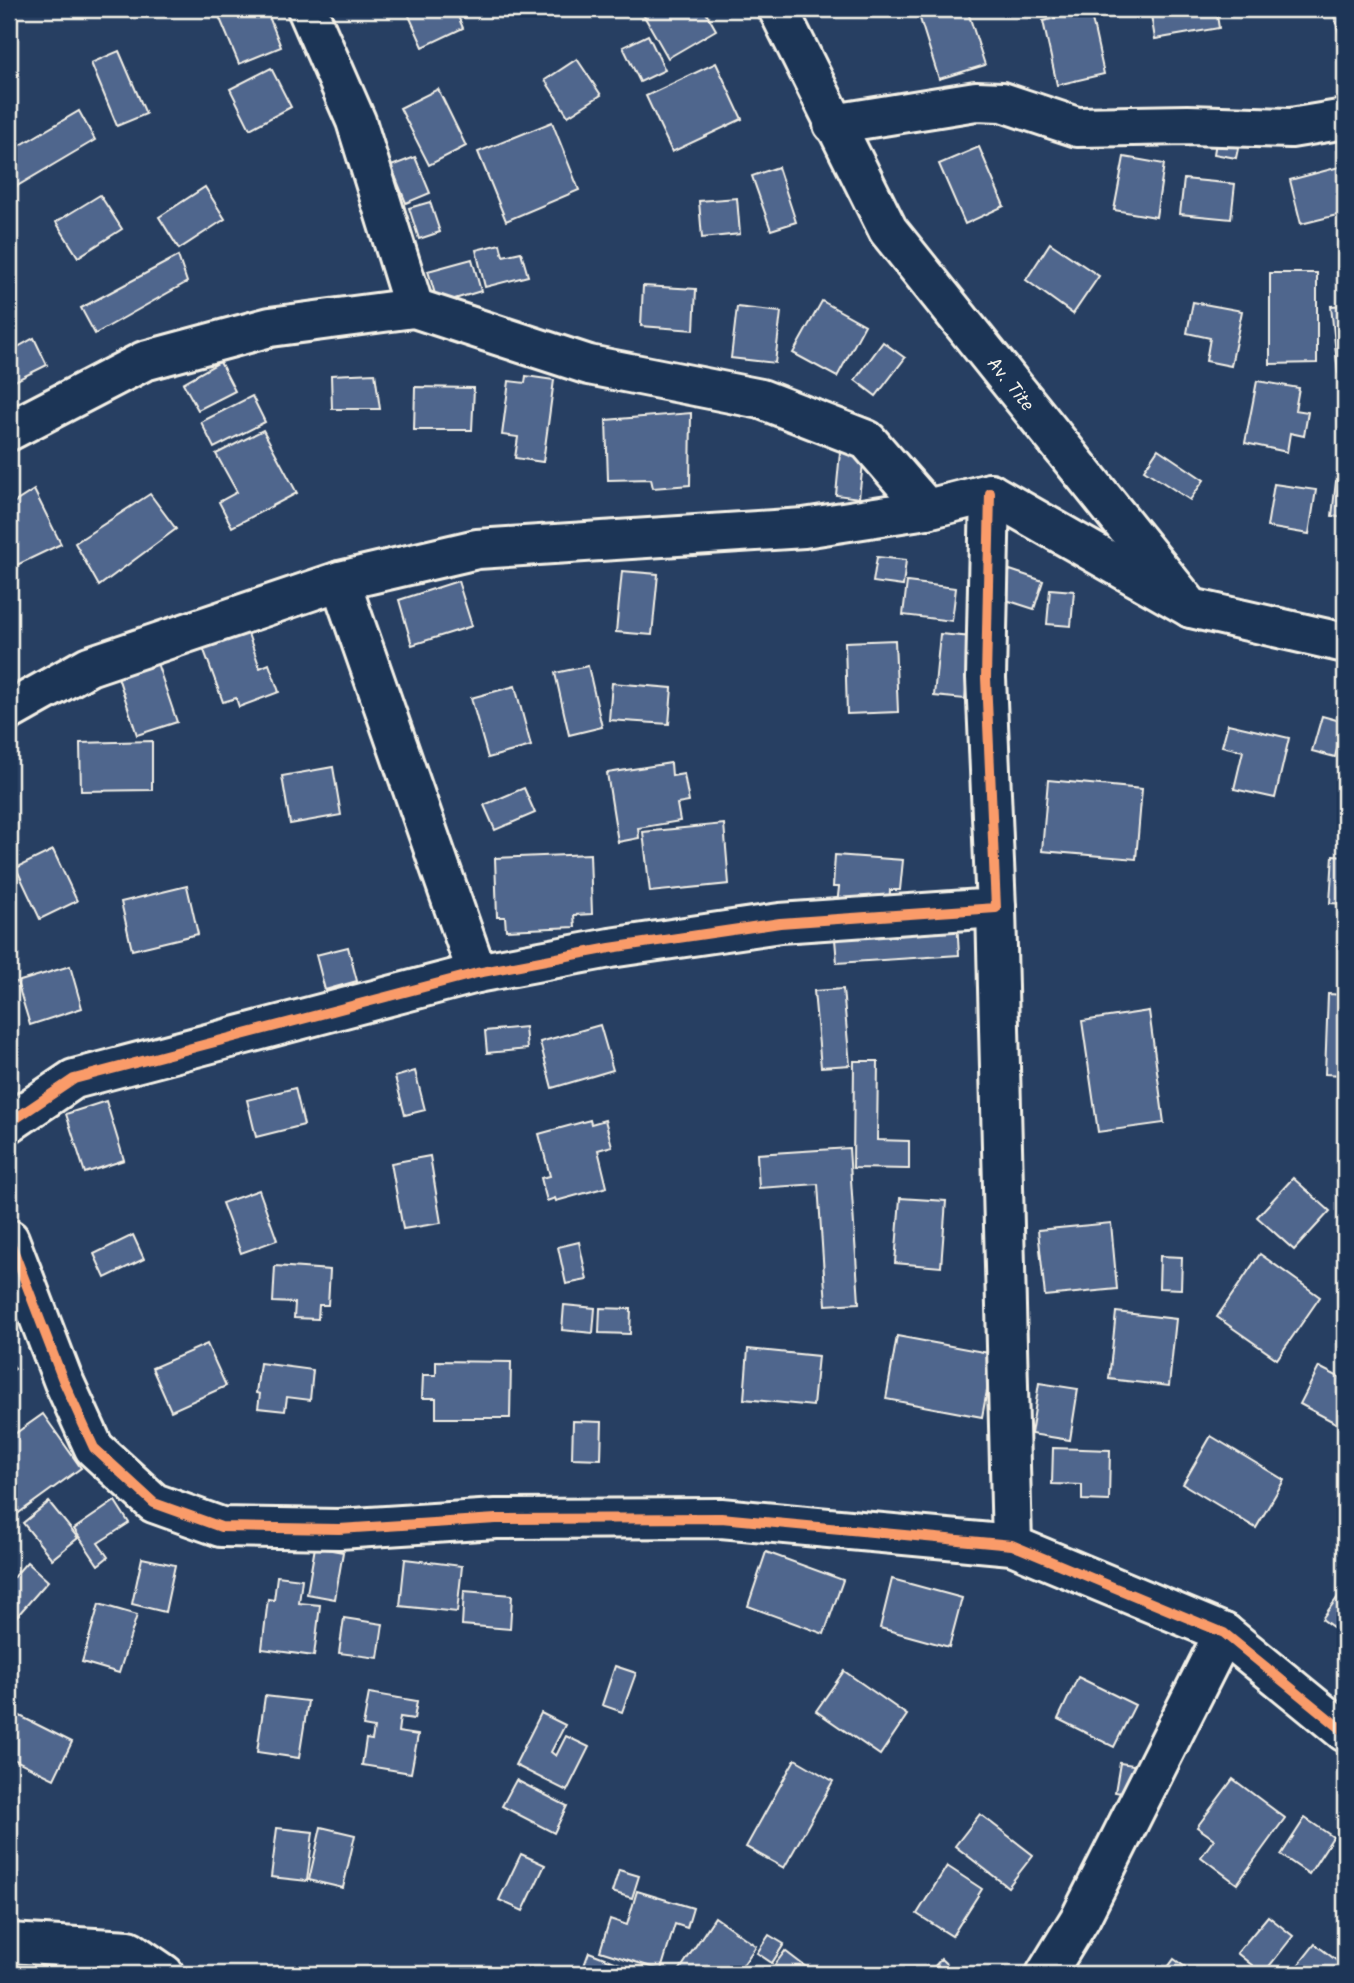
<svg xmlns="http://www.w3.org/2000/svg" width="1354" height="1983" font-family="Kalam,sans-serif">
  <rect width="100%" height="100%" fill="#273f62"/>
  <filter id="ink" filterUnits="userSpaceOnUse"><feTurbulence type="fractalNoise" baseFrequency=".0143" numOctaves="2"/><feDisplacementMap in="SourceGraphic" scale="14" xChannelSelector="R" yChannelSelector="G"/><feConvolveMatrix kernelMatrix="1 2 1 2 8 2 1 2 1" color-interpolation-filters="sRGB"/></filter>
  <g filter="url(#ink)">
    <g fill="#50668d" stroke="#f4f1e8" stroke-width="2">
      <polygon points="216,9 266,9 281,47 239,64"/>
      <polygon points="406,9 455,9 463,28 423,47"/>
      <polygon points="640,9 704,9 716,30 668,58"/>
      <polygon points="917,9 967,9 985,65 939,79"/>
      <polygon points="1150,9 1216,9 1219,28 1155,39"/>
      <polygon points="1332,9 1345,9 1345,54"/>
      <polygon points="1090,10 1104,74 1057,85 1043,21"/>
      <polygon points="648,35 665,70 640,82 623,47"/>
      <polygon points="119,51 146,114 117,126 91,63"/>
      <polygon points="577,59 601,95 568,116 545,80"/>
      <polygon points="716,63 742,119 672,152 646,96"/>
      <polygon points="271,68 291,107 250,129 230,89"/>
      <polygon points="438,89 466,146 429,165 400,108"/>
      <polygon points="79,111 95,140 12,189 9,183 9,152"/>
      <polygon points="552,122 579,190 506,221 478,152"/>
      <polygon points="1218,130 1241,134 1236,158 1214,154"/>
      <polygon points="979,147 1004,206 965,224 939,164"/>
      <polygon points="415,157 430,193 406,203 391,166"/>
      <polygon points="1124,157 1164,164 1156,217 1114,210"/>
      <polygon points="1343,166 1345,213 1301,224 1290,180"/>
      <polygon points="778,167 796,222 771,230 752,176"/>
      <polygon points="1184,179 1235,184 1231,219 1180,214"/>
      <polygon points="205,187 225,219 179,249 159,217"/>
      <polygon points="100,195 122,229 78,257 56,222"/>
      <polygon points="737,198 740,234 702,238 699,201"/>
      <polygon points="430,202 440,232 419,239 409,208"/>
      <polygon points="1050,243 1099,276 1073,314 1026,280"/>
      <polygon points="500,244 503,256 521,252 528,276 485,287 476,250"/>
      <polygon points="178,256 187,282 95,334 81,308"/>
      <polygon points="472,259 481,291 438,304 428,271"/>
      <polygon points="1270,273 1317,273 1317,363 1270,364"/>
      <polygon points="643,286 696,289 694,330 641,326"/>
      <polygon points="822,301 865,325 837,377 793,353"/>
      <polygon points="1193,302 1242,311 1231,366 1206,361 1210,338 1187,333"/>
      <polygon points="1345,305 1345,372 1338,373 1331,306"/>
      <polygon points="737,307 781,312 775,363 731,358"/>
      <polygon points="34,338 47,365 9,384 9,352"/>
      <polygon points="883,342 905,358 876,396 855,380"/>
      <polygon points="220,362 235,391 198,410 183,383"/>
      <polygon points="375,373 380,409 332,409 331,375"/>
      <polygon points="526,376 554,380 543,462 515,458 518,437 502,435 509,381 525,383"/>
      <polygon points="1257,381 1299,388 1295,410 1308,412 1304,436 1290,433 1287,452 1245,443"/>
      <polygon points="415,387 474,388 472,430 414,430"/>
      <polygon points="252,396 265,422 214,448 201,422"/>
      <polygon points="691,413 690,485 653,488 651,479 608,480 606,420"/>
      <polygon points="263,430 297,493 232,527 219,502 237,492 216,454"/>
      <polygon points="1158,449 1204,480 1190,500 1144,470"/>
      <polygon points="840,452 864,455 859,498 836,495"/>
      <polygon points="1336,481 1345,482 1345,518 1332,516"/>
      <polygon points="1274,484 1316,490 1309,534 1267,527"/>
      <polygon points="34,490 61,544 15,566 9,554 9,506"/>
      <polygon points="150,494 176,529 99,586 75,543"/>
      <polygon points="877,557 906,560 903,586 873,582"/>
      <polygon points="1010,570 1043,581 1034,609 1000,598"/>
      <polygon points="622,571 658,574 652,635 616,632"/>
      <polygon points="458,581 472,626 412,645 399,600"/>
      <polygon points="907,582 956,588 952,621 903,615"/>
      <polygon points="1050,589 1074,591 1071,626 1047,624"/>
      <polygon points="245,625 260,668 269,664 279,692 239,707 236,698 223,702 201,642"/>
      <polygon points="940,634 972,637 965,699 934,696"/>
      <polygon points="895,640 898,712 847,714 845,642"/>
      <polygon points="157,663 177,722 137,735 118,677"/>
      <polygon points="588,666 602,727 569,735 555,673"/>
      <polygon points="612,683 672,688 669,724 609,720"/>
      <polygon points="515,686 531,746 488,758 471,698"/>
      <polygon points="1322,716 1344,722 1335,757 1312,751"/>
      <polygon points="1228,724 1289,738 1275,798 1234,789 1243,751 1222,746"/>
      <polygon points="152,741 152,790 81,791 80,743"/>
      <polygon points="671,763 672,776 684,774 689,802 677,804 680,821 638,828 639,838 618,842 607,773"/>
      <polygon points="333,767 341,815 290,824 282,776"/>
      <polygon points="1048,780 1142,789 1136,859 1042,851"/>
      <polygon points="524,788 535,813 495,830 484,805"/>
      <polygon points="724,824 729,884 650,892 643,832"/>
      <polygon points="53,850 77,901 40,919 16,868"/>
      <polygon points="590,854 592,914 574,915 575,927 506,930 505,917 497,917 495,858"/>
      <polygon points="835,855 903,860 900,890 890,890 889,908 837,905 839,887 833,887"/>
      <polygon points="1333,855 1345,856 1345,904 1330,903"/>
      <polygon points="187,886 198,934 132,950 121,902"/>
      <polygon points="957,919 959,955 837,963 834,927"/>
      <polygon points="348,947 357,981 325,990 316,955"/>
      <polygon points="70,966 82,1008 30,1025 17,982"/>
      <polygon points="843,989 850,1065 821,1067 814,991"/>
      <polygon points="1328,994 1345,995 1343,1075 1325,1074"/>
      <polygon points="1149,1011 1164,1123 1098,1132 1082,1021"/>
      <polygon points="600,1025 613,1070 552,1088 540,1042"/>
      <polygon points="525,1027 527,1049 487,1053 485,1031"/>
      <polygon points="854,1061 878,1061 877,1140 909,1141 909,1169 853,1168"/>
      <polygon points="415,1071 425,1110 405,1115 395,1077"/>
      <polygon points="295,1088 304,1125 256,1137 247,1100"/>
      <polygon points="106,1101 124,1160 85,1173 66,1114"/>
      <polygon points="590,1120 591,1124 605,1120 612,1146 598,1150 607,1187 556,1201 555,1198 547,1201 541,1178 550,1176 539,1134"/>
      <polygon points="849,1148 859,1303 826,1305 818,1184 759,1188 757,1154"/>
      <polygon points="430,1156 441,1223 403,1229 391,1163"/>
      <polygon points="1293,1178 1330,1211 1294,1250 1257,1217"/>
      <polygon points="259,1190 277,1240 241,1253 222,1203"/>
      <polygon points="900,1198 946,1201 941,1267 895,1263"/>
      <polygon points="1111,1223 1117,1289 1045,1296 1038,1230"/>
      <polygon points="133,1235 144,1259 105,1278 94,1254"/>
      <polygon points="579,1242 587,1280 566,1284 558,1247"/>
      <polygon points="1260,1254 1320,1297 1277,1359 1217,1317"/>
      <polygon points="1160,1256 1182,1257 1181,1289 1159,1288"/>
      <polygon points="275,1266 330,1270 328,1305 319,1305 318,1319 294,1318 295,1303 273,1302"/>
      <polygon points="564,1305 595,1308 593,1333 562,1330"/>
      <polygon points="600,1308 631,1309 630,1334 599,1333"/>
      <polygon points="1116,1312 1176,1319 1169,1386 1109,1379"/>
      <polygon points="897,1336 994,1354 982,1417 886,1399"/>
      <polygon points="207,1344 226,1386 171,1411 152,1368"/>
      <polygon points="748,1349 818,1356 813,1406 744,1399"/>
      <polygon points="9,1359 15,1369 9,1373"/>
      <polygon points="436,1361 511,1362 510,1418 436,1418 436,1398 422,1398 423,1375 436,1375"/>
      <polygon points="260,1363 313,1370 310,1400 287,1397 285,1411 258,1408 260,1394 256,1393"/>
      <polygon points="1319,1367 1345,1380 1345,1428 1300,1404"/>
      <polygon points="1039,1383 1078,1389 1070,1440 1031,1434"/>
      <polygon points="43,1414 81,1468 9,1520 9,1438"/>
      <polygon points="573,1421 602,1422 601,1459 572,1458"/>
      <polygon points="1211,1436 1284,1480 1256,1528 1183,1484"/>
      <polygon points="1053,1448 1110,1450 1109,1501 1082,1500 1082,1485 1052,1484"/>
      <polygon points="115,1501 129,1523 98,1543 108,1557 98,1565 74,1529"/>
      <polygon points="49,1502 78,1538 52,1559 23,1523"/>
      <polygon points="315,1547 343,1552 335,1599 307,1594"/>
      <polygon points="766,1552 843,1580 824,1634 748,1606"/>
      <polygon points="142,1558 175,1565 165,1612 132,1604"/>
      <polygon points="405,1559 462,1566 457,1612 400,1606"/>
      <polygon points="27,1562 48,1581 11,1623 9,1582"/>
      <polygon points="277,1576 302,1579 299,1603 320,1605 314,1656 262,1649 268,1599 274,1600"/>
      <polygon points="892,1579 962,1598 949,1647 880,1628"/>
      <polygon points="1345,1587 1345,1636 1322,1619"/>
      <polygon points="464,1591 512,1595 510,1629 462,1625"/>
      <polygon points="99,1604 137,1615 119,1673 82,1662"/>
      <polygon points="344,1618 383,1624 378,1658 339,1653"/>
      <polygon points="615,1666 636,1673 622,1712 602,1705"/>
      <polygon points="844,1671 907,1715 880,1755 816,1711"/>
      <polygon points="1078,1677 1135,1705 1114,1747 1058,1719"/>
      <polygon points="369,1693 417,1701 414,1719 400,1717 398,1732 418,1735 411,1773 362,1765 366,1739 372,1740 374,1728 363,1726"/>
      <polygon points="265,1696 308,1701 299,1758 257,1752"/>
      <polygon points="541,1713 565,1725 551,1752 556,1756 566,1736 589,1747 567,1791 515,1765"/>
      <polygon points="16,1714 72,1742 54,1779 9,1757 9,1729"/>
      <polygon points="795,1759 833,1781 784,1868 746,1847"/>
      <polygon points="1120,1763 1140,1766 1135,1795 1115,1792"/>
      <polygon points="1233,1779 1285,1818 1237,1884 1201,1857 1214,1839 1197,1827"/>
      <polygon points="516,1780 567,1806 554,1833 502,1806"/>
      <polygon points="980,1814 1033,1855 1008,1887 955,1846"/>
      <polygon points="1305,1818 1333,1837 1309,1874 1281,1855"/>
      <polygon points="321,1827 355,1835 343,1888 309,1880"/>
      <polygon points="277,1828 313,1832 307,1881 271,1877"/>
      <polygon points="521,1854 545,1865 523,1911 499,1900"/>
      <polygon points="947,1866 982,1889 952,1936 917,1914"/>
      <polygon points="619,1870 639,1876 632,1898 612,1892"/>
      <polygon points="637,1891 693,1908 687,1928 675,1924 661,1970 600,1951 610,1919 627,1925"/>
      <polygon points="1268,1916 1293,1936 1263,1974 1237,1953"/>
      <polygon points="715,1917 756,1946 737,1974 677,1974"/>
      <polygon points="769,1935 784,1944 772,1963 757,1953"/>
      <polygon points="1315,1944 1345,1967 1345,1974 1292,1973"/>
      <polygon points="785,1951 815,1974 768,1974"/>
      <polygon points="589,1952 646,1974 581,1974"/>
      <polygon points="941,1959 957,1974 928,1974"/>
      <polygon points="1174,1959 1195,1974 1163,1974"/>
    </g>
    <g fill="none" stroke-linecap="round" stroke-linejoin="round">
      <g stroke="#f4f1e8" stroke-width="44">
        <g id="minor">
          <polyline points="307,9 356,121 414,308"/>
          <path id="s1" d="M778 9 888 230 1191 608 1345 643"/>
          <polyline points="833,124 976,101 1002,102 1077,127 1188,125 1291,128 1345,119"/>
          <polyline points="9,431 144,361 270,327 414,308 589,365 761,399 867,440 927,509 990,493 1191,608"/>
          <polyline points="340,581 477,973"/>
          <polyline points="9,711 89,666 340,581 477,549 804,528 927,509"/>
          <polyline points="996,908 1012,1545"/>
          <polyline points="9,1123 74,1079 477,973 610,948 780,923 996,908 986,678 990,493"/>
          <polyline points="9,1239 63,1380 94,1448 154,1503 221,1527 339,1529 496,1519 721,1518 1012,1545 1224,1633 1345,1732"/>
          <polyline points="9,1943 129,1950 164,1974"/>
          <polyline points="1046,1974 1081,1917 1224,1633"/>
        </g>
      </g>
      <use href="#minor" stroke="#1d3557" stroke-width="38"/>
      <g stroke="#1d3557" stroke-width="15">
        <g id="cycleway">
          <polyline points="9,1123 74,1079 477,973 610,948 780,923 996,908 986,678 990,493"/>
          <polyline points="9,1239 63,1380 94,1448 154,1503 221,1527 339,1529 496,1519 721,1518 1012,1545 1224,1633 1345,1732"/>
        </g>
      </g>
      <use href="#cycleway" stroke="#fa9b69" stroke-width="10"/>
    </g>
  </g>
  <g text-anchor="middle" stroke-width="6" stroke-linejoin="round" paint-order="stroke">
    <g font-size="19" fill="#f4f1e8" stroke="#1d3557">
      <text dy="7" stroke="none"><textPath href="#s1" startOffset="444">Av. Tite</textPath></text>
    </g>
  </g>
  <rect width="1354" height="1983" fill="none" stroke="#1d3557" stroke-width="35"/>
  <rect x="18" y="18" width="1319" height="1948" fill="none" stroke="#f4f1e8" stroke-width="2.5" filter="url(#ink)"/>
</svg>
